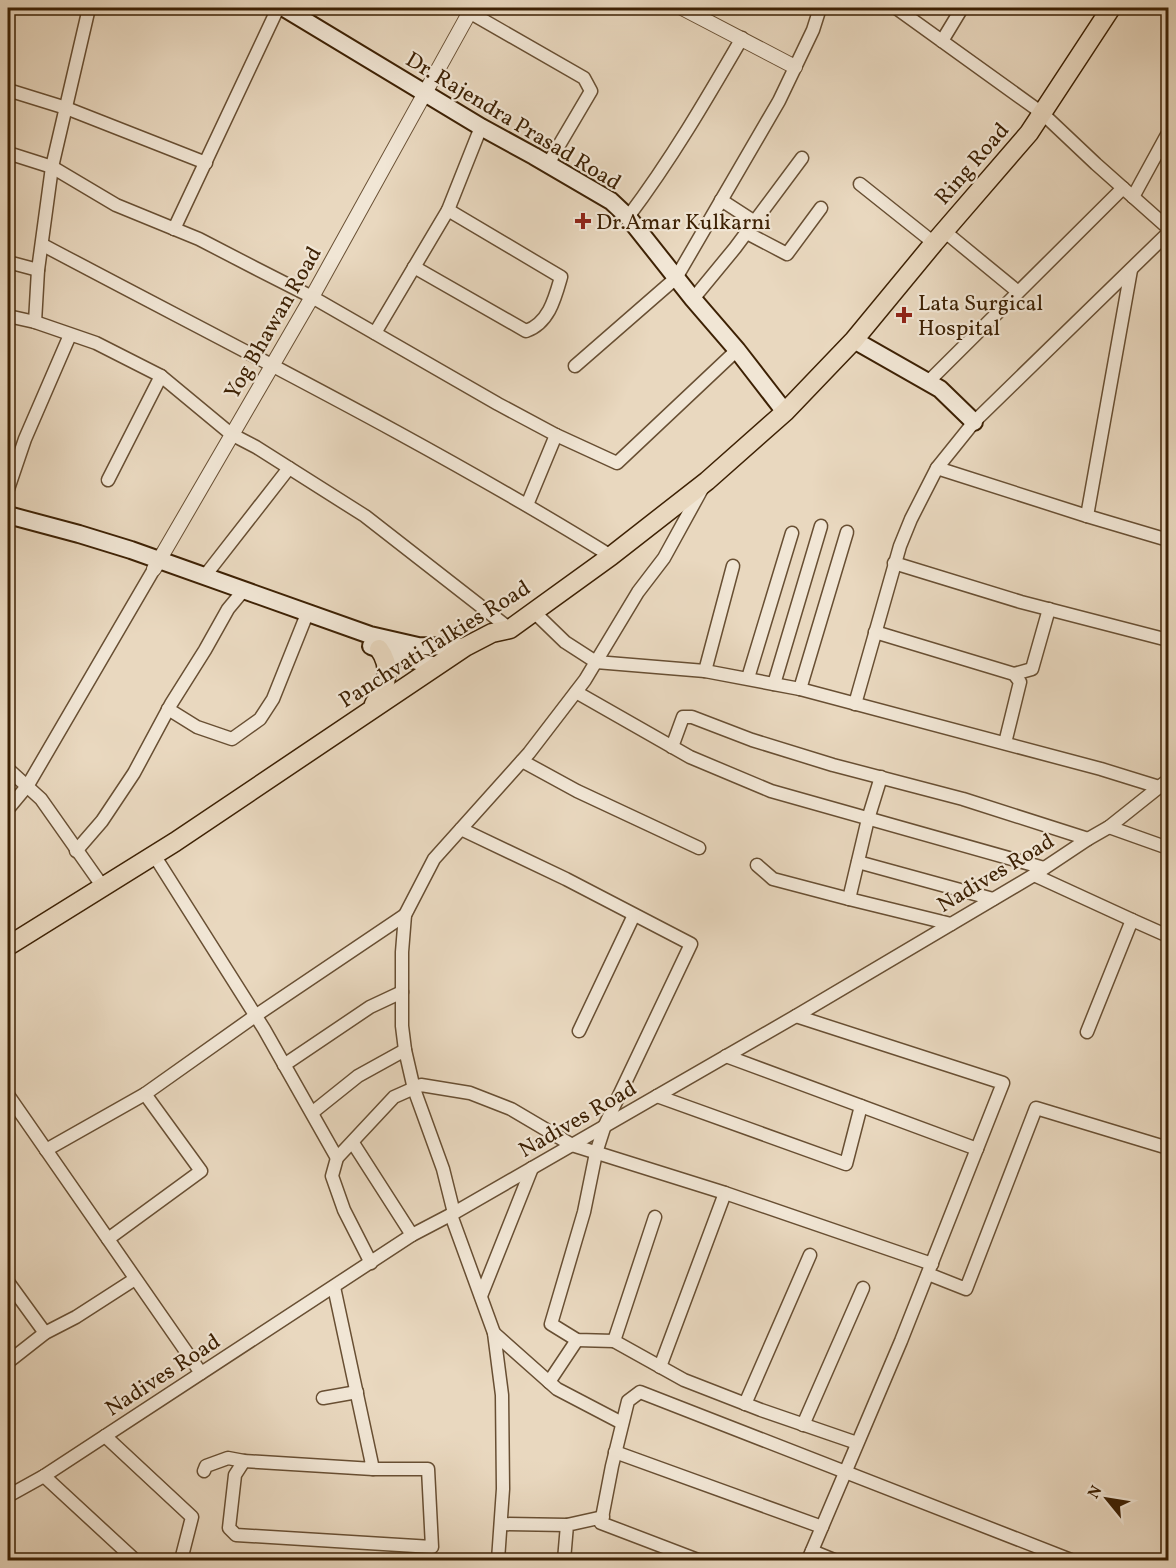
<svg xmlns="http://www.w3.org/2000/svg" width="1176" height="1568" font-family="Vollkorn,serif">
  <rect width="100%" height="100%" fill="#e9d8bf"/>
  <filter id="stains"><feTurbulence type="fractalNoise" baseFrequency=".00333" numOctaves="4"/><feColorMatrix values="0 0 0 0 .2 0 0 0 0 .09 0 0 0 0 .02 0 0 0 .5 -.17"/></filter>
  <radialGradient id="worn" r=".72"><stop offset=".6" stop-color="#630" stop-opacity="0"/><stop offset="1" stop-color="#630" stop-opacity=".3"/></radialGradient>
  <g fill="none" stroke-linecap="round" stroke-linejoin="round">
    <g stroke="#684f33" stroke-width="15">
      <g id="minor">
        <polyline points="896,8 1042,113 1096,164 1168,228"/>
        <polyline points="469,12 584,78 591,91 548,164"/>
        <polyline points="942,41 962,8"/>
        <polyline points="8,90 66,108 206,163"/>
        <polyline points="8,153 52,167 116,205 199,239 255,268 312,297 498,404 556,435 527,505"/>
        <polyline points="860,184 934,243"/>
        <polyline points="1133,197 1168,133"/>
        <polyline points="721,200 755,222"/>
        <path d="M628 217C671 160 706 100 742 38"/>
        <polyline points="174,229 278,8"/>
        <polyline points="944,231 1017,291"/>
        <polyline points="747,233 787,254 821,208"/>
        <path d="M43 245C233 346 427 442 611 556"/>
        <polyline points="8,262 38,270"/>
        <path d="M414 267 526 331C549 323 555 298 561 277L448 210"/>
        <polyline points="693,299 735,248 802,158"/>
        <polyline points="8,316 35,322 96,343 161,376 231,434 256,447 365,516 510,629"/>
        <polyline points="35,322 38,270 52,167 89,8"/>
        <polyline points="375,333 448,210 481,127"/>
        <polyline points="575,366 676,278 779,101 813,30 820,8"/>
        <polyline points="928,382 1123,188"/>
        <polyline points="556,435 617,463 737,350"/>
        <polyline points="937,468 1087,516 1168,540"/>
        <polyline points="108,480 161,376"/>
        <polyline points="8,489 25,439 70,335"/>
        <polyline points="1087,516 1131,270"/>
        <polyline points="894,563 1021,602 1168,640"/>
        <polyline points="204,577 289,468"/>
        <polyline points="533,611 565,642 596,662 705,671 800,689 1101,769 1159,787"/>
        <polyline points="875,632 1014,674 1020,682 1005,743"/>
        <polyline points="705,671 733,566"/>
        <polyline points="1014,674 1032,669 1049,609"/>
        <polyline points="748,678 792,533"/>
        <polyline points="774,684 821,526"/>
        <polyline points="800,689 847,532"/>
        <polyline points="576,692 690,757 771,791 1044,868"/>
        <polyline points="855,704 900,546 911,519 937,468 974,422 1168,233"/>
        <polyline points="168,709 197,727 232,739 260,719 273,699 307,614"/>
        <polyline points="672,747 683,717 692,717 752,740 833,765 963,799 1088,839"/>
        <polyline points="522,761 577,791 699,848"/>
        <polyline points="8,769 41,799 103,887"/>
        <polyline points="881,777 868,819 849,899 951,924"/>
        <polyline points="8,809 28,785 154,569"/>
        <polyline points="1109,827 1168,848"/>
        <polyline points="461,829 566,879 691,944 605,1125 596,1153 584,1212 551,1324 577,1340 614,1341 655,1217"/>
        <polyline points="76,851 102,821 134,773 171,704 205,650 228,609 243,591"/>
        <polyline points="154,855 264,1029 337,1158"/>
        <polyline points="858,862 993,899"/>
        <polyline points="757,865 773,879 849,899"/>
        <polyline points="1034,875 1132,920"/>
        <polyline points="796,1016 1003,1083 901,1341 808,1560"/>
        <polyline points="579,1031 634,915"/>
        <polyline points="1087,1032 1132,920 1168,936"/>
        <polyline points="726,1056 977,1149"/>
        <polyline points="284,1065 370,1007 402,992"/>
        <polyline points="8,1095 201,1373"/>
        <polyline points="657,1096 846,1164 861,1106"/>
        <polyline points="313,1112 358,1076 405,1050"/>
        <polyline points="353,1143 412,1235"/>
        <polyline points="46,1150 145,1094"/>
        <polyline points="454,1213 443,1169 414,1089 405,1050 402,1026 402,952 405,915 434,859 529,753 585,680 638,592 664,558 703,487"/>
        <polyline points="451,1215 494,1333 502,1395 503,1489 498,1560"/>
        <polyline points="108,1239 201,1171 145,1094 255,1016 405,915"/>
        <polyline points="371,1263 344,1210 332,1176 337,1158 394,1097 421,1085 470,1093 511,1109 572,1145 725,1193 932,1264"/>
        <polyline points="928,1274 966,1289 1036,1108 1168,1148"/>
        <polyline points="8,1282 45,1333"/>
        <polyline points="481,1296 532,1168"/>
        <polyline points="494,1333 557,1389 622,1423"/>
        <polyline points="614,1341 684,1380 761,1410 857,1443"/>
        <polyline points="8,1362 45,1333 76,1317 135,1279"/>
        <polyline points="660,1367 725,1193"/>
        <polyline points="549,1382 577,1340"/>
        <polyline points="323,1398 357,1392"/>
        <polyline points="745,1404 810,1255"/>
        <polyline points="803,1425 863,1288"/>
        <polyline points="105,1436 192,1517 181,1560"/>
        <polyline points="615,1452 822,1527"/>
        <polyline points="244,1461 235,1475 229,1528 236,1535 432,1547 428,1469 373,1469"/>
        <polyline points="204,1471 206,1466 228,1458 244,1461 373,1469 334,1287"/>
        <polyline points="44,1476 135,1560"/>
        <polyline points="8,1496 44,1476 412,1235 454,1213 796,1016 1034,875 1088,839 1109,827 1168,780"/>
        <polyline points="501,1524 567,1525"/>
        <polyline points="812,1551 834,1560"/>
        <polyline points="564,1560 567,1525 603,1517"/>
        <polyline points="698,1560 601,1523 612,1466 628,1401 640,1392 1071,1560"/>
      </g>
    </g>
    <g stroke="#684f33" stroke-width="16">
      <g id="tertiary">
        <polyline points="682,8 795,67"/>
        <polyline points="154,569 312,297 472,8"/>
      </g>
    </g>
    <g stroke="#3d2104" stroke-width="20">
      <g id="secondary">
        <polyline points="284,8 481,127 534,156 611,201 628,217 693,299 737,350 785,412"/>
        <polyline points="854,340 940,389 974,422"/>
        <polyline points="8,515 79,534 131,550 370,635 418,646 465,647"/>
        <polyline points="371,646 402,657 436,666"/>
      </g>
    </g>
    <g stroke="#3d2104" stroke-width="21">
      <g id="primary">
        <path d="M374 704C386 687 393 668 379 649"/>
        <polyline points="8,946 175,842 465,647 492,633 510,629 611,556 707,481 785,412 854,340 934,243 1029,133 1111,8"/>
      </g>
    </g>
    <use href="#minor" stroke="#f1e6d5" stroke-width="12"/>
    <use href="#tertiary" stroke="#f1e6d5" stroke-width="14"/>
    <use href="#secondary" stroke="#f1e6d5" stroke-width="16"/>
    <use href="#primary" stroke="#e9d8bf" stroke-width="18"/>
  </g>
  <g fill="#8f2418" stroke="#f1e6d5" stroke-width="2">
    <path d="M580 212h6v6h6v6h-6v6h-6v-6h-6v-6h6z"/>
    <path d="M901 306h6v6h6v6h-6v6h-6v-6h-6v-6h6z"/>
  </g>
  <g text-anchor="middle" stroke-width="4.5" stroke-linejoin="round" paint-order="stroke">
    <g font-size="22" fill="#3d2104" stroke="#f1e6d5">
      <text transform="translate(514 120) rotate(31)" y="8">Dr. Rajendra Prasad Road</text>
      <text transform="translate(971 163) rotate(-49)" y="8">Ring Road</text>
      <text transform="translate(272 322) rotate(-60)" y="8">Yog Bhawan Road</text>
      <text transform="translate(434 643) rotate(-32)" y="8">Panchvati Talkies Road</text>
      <text transform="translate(995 872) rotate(-31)" y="8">Nadives Road</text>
      <text transform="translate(577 1118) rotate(-30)" y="8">Nadives Road</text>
      <text transform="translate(162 1374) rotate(-33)" y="8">Nadives Road</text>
    </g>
    <g font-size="22" fill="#3d2104" stroke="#f1e6d5" text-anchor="start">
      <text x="596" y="229">Dr.Amar Kulkarni</text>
      <text x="918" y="310">Lata Surgical<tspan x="918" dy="25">Hospital</tspan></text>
    </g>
  </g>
  <rect width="1176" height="1568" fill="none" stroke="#e9d8bf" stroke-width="30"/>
  <rect x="9" y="9" width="1158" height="1550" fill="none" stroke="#3d2104" stroke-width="3"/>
  <rect x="15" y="15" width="1146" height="1538" fill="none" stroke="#3d2104" stroke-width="1.5"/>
  <g transform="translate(1107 1499) rotate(300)" stroke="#f1e6d5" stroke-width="4.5" paint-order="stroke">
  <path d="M0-4.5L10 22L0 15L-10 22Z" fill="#3d2104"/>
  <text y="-9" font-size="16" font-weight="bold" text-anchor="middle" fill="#3d2104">N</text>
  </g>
  <rect width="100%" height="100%" filter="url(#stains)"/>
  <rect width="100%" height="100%" fill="url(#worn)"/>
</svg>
